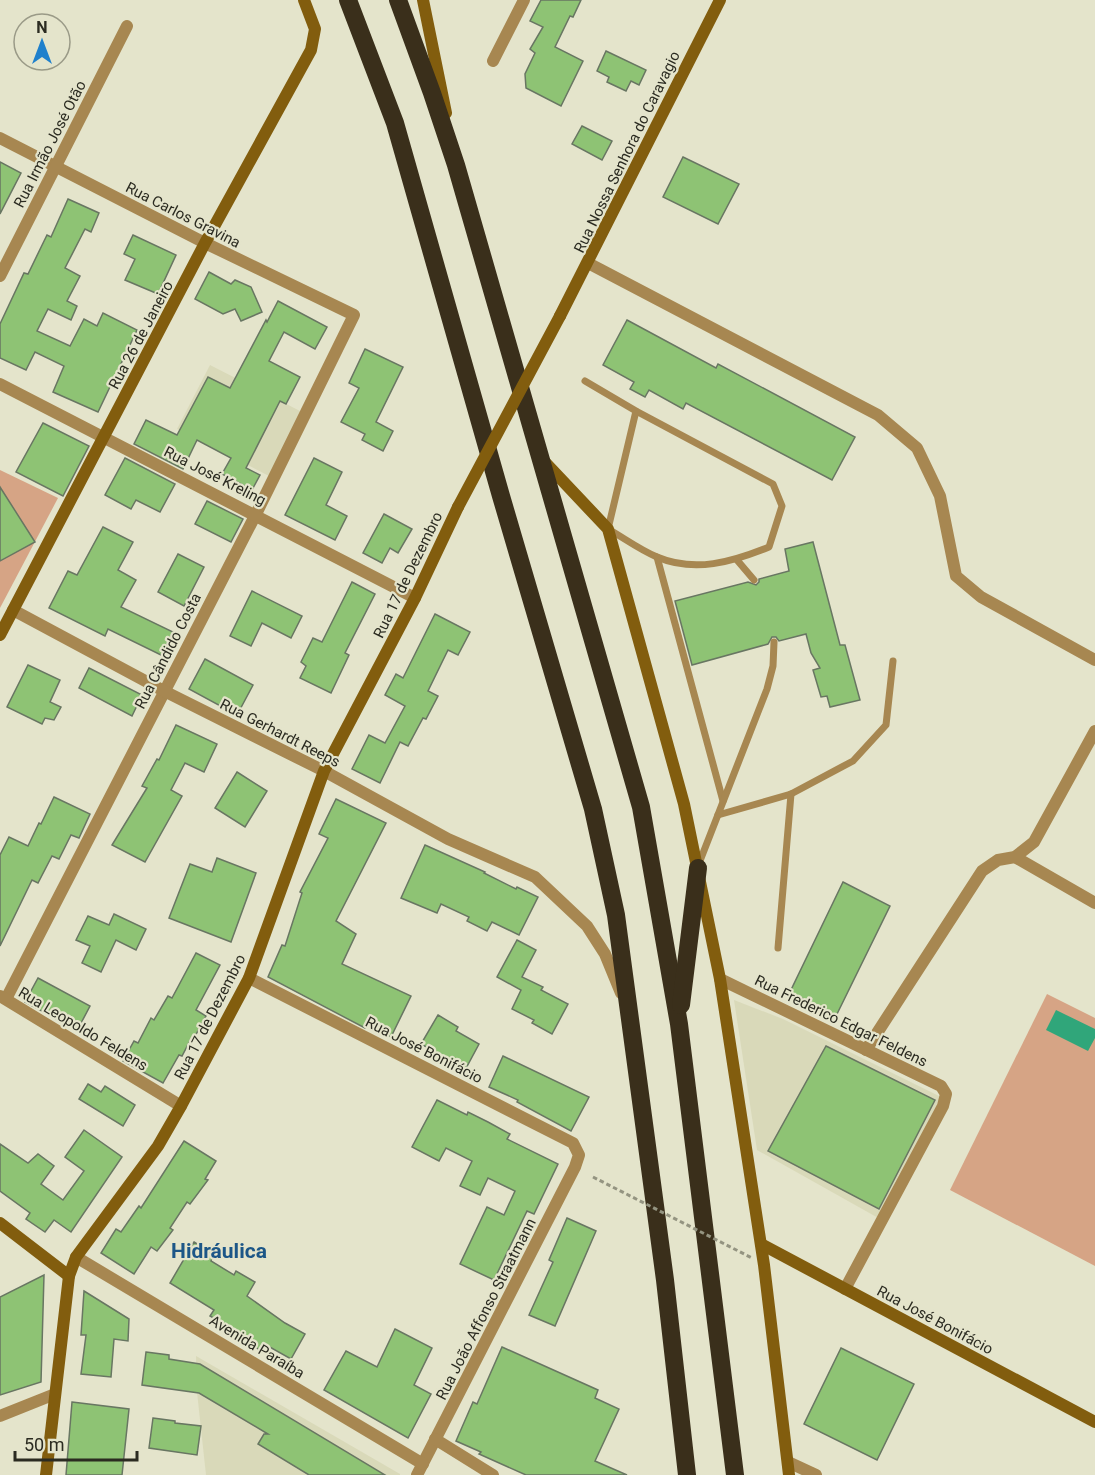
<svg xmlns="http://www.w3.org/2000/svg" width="1095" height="1475" font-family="Roboto,sans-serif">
  <rect width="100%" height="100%" fill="#e4e4cb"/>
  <g fill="#d9d9b9">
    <polygon points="210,365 302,412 269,476 177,429"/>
    <polygon points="734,1000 783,1019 943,1098 880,1219 757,1150"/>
    <polygon points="196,1356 400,1474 400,1475 206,1475 197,1392"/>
  </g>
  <g fill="#d6a485">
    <polygon points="0,470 58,498 0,608"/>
    <polygon points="1047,994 1095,1018 1095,1266 950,1190"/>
  </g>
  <polygon fill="#30a67a" points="1056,1010 1095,1029 1095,1038 1088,1051 1046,1030"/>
  <g fill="#8ec374" stroke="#687662" stroke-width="1.5">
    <polygon points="541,0 581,0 573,17 570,16 555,47 583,61 561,106 526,88 525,74 535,53 530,49 543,27 530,21"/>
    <polygon points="606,51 646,70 639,85 631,81 626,91 607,82 609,77 597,71"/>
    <polygon points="582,126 612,141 602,160 572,144"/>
    <polygon points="683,157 739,184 718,224 663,197"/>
    <polygon points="0,162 21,173 0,214"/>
    <polygon points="68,199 99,213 91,232 85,229 65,268 80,276 67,301 77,306 71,320 48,309 37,331 70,346 84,319 97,326 103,313 137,330 98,412 53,392 64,366 35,352 26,370 0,358 0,324 24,273 28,274 47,235 51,237"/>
    <polygon points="133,235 176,255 158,294 125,280 135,259 124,254"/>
    <polygon points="209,272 231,284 235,280 251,287 262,312 241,321 235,309 223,314 195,299"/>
    <polygon points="278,301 327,327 315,349 284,332 269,361 300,377 286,404 280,401 246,468 260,475 252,490 222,474 231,458 197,440 183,469 134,444 146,420 177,435 208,377 230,388 266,320 267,322"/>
    <polygon points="627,320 716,368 718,364 855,437 832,480 686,403 683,409 649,390 645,397 630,389 634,382 603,365"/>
    <polygon points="365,349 403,367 376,422 393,431 383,451 362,440 365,434 341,422 359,388 349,383"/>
    <polygon points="43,423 89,446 63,496 16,472"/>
    <polygon points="125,458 175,484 160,512 136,500 131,509 105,495"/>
    <polygon points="314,458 342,472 326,505 347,516 335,540 285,515"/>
    <polygon points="0,487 35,542 0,561"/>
    <polygon points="207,501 243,519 231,542 195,524"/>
    <polygon points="384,514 412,529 398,553 390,548 382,563 363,553"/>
    <polygon points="103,527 133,542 118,570 136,580 121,607 173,632 161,655 108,629 105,636 49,608 68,571 77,575"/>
    <polygon points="813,542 840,645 845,645 860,700 830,707 827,696 821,697 813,670 820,668 811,653 806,634 779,641 776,637 772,637 768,644 692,665 675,601 748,582 756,585 759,582 759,579 789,571 785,549"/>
    <polygon points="178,554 204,567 184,606 158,592"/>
    <polygon points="352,582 375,594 345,653 349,655 331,693 300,678 306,666 301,662 313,638 322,642"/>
    <polygon points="252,591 302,616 291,638 262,623 251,646 230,636"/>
    <polygon points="435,614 470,632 458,655 448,650 428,691 438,696 426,719 423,718 408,746 400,742 380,783 352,769 369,735 385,743 405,706 385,695 396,674 403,678"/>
    <polygon points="205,659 253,685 237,715 189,689"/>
    <polygon points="28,665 60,680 50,702 61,707 54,720 45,718 42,724 7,707"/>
    <polygon points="89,668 142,695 132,716 79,688"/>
    <polygon points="176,725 217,744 204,772 185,763 171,790 182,796 145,862 112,845 147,788 142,786 157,759 159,760"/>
    <polygon points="237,772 267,791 245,827 215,808"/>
    <polygon points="54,797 90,814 79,838 71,835 59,859 52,856 38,883 32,880 0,946 0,855 9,837 28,846 39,823 41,824"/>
    <polygon points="336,799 386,823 336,921 356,934 342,964 411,996 391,1037 367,1025 365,1028 268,977 282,945 285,946 302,893 300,892 328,838 319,834"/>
    <polygon points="425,845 485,872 484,873 516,889 517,887 538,897 519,935 492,922 487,931 467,921 469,917 441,904 437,913 401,898"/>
    <polygon points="217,858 256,873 231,942 169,918 190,864 212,872"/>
    <polygon points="843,882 890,906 836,1016 790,992"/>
    <polygon points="114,914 146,929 136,950 116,940 101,972 82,963 90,946 76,940 88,916 109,925"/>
    <polygon points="517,940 536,950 522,977 543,987 541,990 568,1004 552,1034 532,1023 534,1020 512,1009 521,990 497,977"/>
    <polygon points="196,953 220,965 196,1010 206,1016 194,1038 192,1037 182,1056 179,1055 163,1083 123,1061 134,1041 138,1043 151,1018 154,1020 168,996 172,998"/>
    <polygon points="38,978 90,1006 79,1027 68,1020 66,1024 25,1002"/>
    <polygon points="438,1015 458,1027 456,1031 479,1044 464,1072 444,1061 446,1058 421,1044"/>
    <polygon points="826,1046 935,1100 879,1209 768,1151"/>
    <polygon points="503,1056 589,1097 571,1131 517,1102 518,1100 489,1087"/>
    <polygon points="88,1084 101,1092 105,1086 135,1105 123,1126 79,1099"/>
    <polygon points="437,1100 467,1115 468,1112 488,1122 510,1134 507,1139 558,1164 534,1214 527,1211 494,1280 460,1264 487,1207 504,1215 515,1191 488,1178 480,1195 460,1186 472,1161 446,1148 439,1161 412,1147"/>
    <polygon points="84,1130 122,1157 71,1232 54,1220 45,1232 26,1219 30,1213 0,1191 0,1144 28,1163 38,1154 54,1166 41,1184 63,1200 84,1171 65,1157"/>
    <polygon points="184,1141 216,1161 205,1179 208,1180 190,1204 187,1202 170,1228 173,1230 157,1251 151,1247 134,1274 101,1253 116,1229 121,1232 139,1206 141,1208"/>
    <polygon points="567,1218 596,1231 555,1326 529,1315 553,1262 549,1260"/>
    <polygon points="194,1242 214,1255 211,1261 234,1275 236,1271 255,1282 247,1296 285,1323 305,1334 291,1359 268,1346 264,1353 232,1331 233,1329 210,1316 214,1310 170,1283"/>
    <polygon points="44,1275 41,1382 0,1395 0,1297"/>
    <polygon points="84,1291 129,1319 128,1341 114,1339 111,1377 81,1374 86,1335 81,1335"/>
    <polygon points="395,1329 432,1348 414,1385 431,1394 408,1438 324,1390 346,1351 377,1367"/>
    <polygon points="502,1347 598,1390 595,1398 619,1409 595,1461 627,1475 526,1475 479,1454 481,1452 456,1441 473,1402 477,1404"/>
    <polygon points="841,1348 914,1384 877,1460 804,1424"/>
    <polygon points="146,1352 169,1355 169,1359 200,1364 385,1475 309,1475 258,1444 264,1434 268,1434 199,1393 142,1385"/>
    <polygon points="72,1402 129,1409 122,1475 66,1475"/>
    <polygon points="153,1418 175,1421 175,1423 201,1426 197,1455 149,1448"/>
  </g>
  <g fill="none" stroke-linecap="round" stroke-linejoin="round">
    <g stroke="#a78751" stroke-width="7">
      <path d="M585 381 636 411 773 484 782 506 769 547C732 562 695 573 657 557 640 550 624 538 608 529L636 411"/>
      <polyline points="657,557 723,801"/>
      <polyline points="737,560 754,580"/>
      <polyline points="718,815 791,794 853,761 886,725 893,661"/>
      <polyline points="698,866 767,689 773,666 774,642"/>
      <polyline points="778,948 791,794"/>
    </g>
    <g stroke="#a78751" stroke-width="12">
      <polyline points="493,61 524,0"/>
      <polyline points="0,138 205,243 354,315 256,514 6,999"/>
      <polyline points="588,263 878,415 917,448 940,496 956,576 981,597 1095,660"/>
      <polyline points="0,276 127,26"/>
      <polyline points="0,384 415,598"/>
      <polyline points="13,610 164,691 324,771 448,839 535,877 587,926 605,954 621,993"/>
      <polyline points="1015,857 1095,903"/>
      <polyline points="249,978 573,1143 579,1155 575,1167 417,1475"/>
      <polyline points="720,979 941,1086 946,1094 943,1106 845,1289"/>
      <polyline points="0,996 181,1106"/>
      <polyline points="866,1050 982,871 998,860 1015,857 1034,842 1095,731"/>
      <polyline points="76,1257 423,1464"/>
      <polyline points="0,1416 55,1394"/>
      <polyline points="435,1439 493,1475"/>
      <polyline points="788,1462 816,1475"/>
    </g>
    <g stroke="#825d0e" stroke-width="12">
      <polyline points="423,0 446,113"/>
      <polyline points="560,316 720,0"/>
      <polyline points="542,459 608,529 684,804 720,979 764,1265 789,1475"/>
      <polyline points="0,635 205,243 311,50 315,29 304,0"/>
      <polyline points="0,1223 69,1276"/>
      <polyline points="761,1244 1095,1422"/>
      <polyline points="46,1475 69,1276 76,1257 158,1146 181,1106 249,978 324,771 415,598 458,507"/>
    </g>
    <g stroke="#3a2f1b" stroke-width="18">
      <polyline points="348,0 395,123 501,496 593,809 616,915 665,1280 687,1475"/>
      <polyline points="398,0 432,93 456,165 641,807 679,1024 735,1475"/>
      <polyline points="681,1005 698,868"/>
    </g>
    <polyline stroke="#949481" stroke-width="3" stroke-dasharray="4.5 3" stroke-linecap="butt" points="593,1177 752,1258"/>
    <polyline stroke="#825d0e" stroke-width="12" points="458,507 560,316"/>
  </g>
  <g text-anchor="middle" stroke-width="4.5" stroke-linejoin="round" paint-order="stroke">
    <g font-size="15" fill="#2b2b21" stroke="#e4e4cb">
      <text transform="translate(50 144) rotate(-63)" y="5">Rua Irmão José Otão</text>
      <text transform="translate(627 152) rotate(-64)" y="5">Rua Nossa Senhora do Caravagio</text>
      <text transform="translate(183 215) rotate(27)" y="5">Rua Carlos Gravina</text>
      <text transform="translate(141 335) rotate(-62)" y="5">Rua 26 de Janeiro</text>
      <text transform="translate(215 476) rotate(27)" y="5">Rua José Kreling</text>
      <text transform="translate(408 575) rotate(-64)" y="5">Rua 17 de Dezembro</text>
      <text transform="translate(168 651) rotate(-63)" y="5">Rua Cândido Costa</text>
      <text transform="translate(280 733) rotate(27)" y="5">Rua Gerhardt Reeps</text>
      <text transform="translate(210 1017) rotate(-63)" y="5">Rua 17 de Dezembro</text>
      <text transform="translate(841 1021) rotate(26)" y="5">Rua Frederico Edgar Feldens</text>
      <text transform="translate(83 1029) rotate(31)" y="5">Rua Leopoldo Feldens</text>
      <text transform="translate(424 1050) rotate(27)" y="5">Rua José Bonifácio</text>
      <text transform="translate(486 1309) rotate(-63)" y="5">Rua João Affonso Straatmann</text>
      <text transform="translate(935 1320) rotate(28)" y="5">Rua José Bonifácio</text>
      <text transform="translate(257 1347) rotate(31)" y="5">Avenida Paraíba</text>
    </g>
    <g font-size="21" font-weight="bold" fill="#1c5687" stroke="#e4e4cb">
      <text x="219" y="1258">Hidráulica</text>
    </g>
  </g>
  <g transform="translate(42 42)"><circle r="28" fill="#e4e4cb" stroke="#9a9a87" stroke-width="1.5"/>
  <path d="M0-4.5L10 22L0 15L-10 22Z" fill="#1f80cc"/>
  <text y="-9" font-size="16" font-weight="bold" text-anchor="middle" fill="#2b2b21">N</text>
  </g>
  <path d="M15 1451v9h122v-9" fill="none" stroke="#2b2b21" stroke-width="3"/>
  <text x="24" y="1451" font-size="18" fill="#2b2b21" stroke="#e4e4cb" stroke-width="4.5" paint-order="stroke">50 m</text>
</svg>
